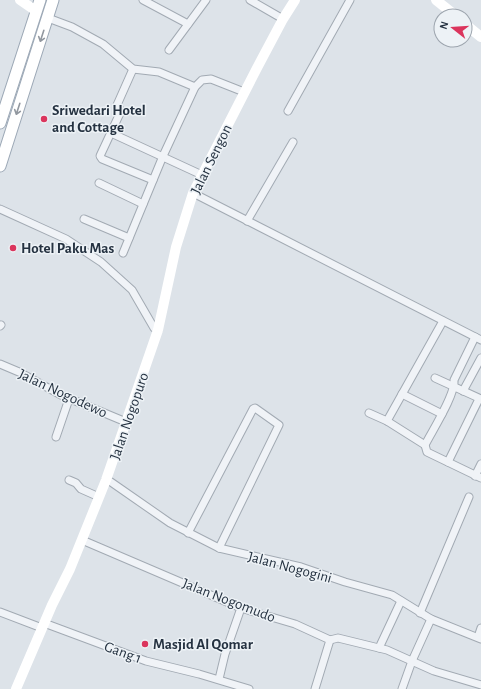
<svg xmlns="http://www.w3.org/2000/svg" width="481" height="689" font-family="'Alegreya Sans',sans-serif">
  <rect width="100%" height="100%" fill="#dde3e9"/>
  <g fill="none" stroke-linecap="round" stroke-linejoin="round">
    <g stroke="#a2aab3" stroke-width="9">
      <g id="street">
        <polyline points="143,0 188,24"/>
        <polyline points="250,0 283,19"/>
        <polyline points="48,18 72,27 103,44 133,69 159,72 195,87"/>
        <polyline points="169,50 206,0"/>
        <polyline points="133,69 117,105 121,111 100,156 102,159 153,180"/>
        <polyline points="288,111 350,0"/>
        <polyline points="111,133 202,175"/>
        <polyline points="99,183 143,204"/>
        <polyline points="193,193 481,340"/>
        <polyline points="0,209 66,239 101,262 132,290 154,328 158,330"/>
        <polyline points="84,219 129,238"/>
        <polyline points="247,221 293,142"/>
        <polyline points="123,253 163,156 195,87 202,80 211,79 244,92"/>
        <polyline points="0,326 1,325"/>
        <polyline points="0,364 19,372 61,395 126,422"/>
        <polyline points="435,378 481,399"/>
        <polyline points="463,391 481,358"/>
        <polyline points="402,394 442,414"/>
        <polyline points="369,413 387,421 425,445 427,452 481,478"/>
        <polyline points="387,421 443,321"/>
        <polyline points="56,437 69,399"/>
        <path d="M425 445C432 431 456 394 454 380L475 337"/>
        <polyline points="448,462 479,399"/>
        <polyline points="475,476 481,464"/>
        <polyline points="69,480 76,483 81,489 99,497"/>
        <polyline points="106,480 111,482 170,523 219,548 301,567 345,582 392,595 431,619 481,639"/>
        <polyline points="188,533 253,409 255,408 279,425 219,548"/>
        <polyline points="82,540 241,608 295,624 330,640 315,689"/>
        <polyline points="0,612 42,628"/>
        <polyline points="420,613 469,497"/>
        <polyline points="44,623 146,661 199,674 249,689"/>
        <polyline points="478,637 481,628"/>
        <polyline points="330,640 338,638 387,650 434,671 481,685"/>
        <polyline points="379,648 401,601"/>
        <polyline points="219,679 225,654 241,608"/>
        <polyline points="402,689 412,661 431,619"/>
      </g>
    </g>
    <g stroke="#9ca8b6" stroke-width="13">
      <g id="primary">
        <polyline points="0,123 40,0"/>
        <polyline points="0,166 53,0"/>
      </g>
    </g>
    <use href="#street" stroke="#f0f3f7" stroke-width="7"/>
    <g stroke="#fff" stroke-width="10">
      <polyline points="20,0 36,11"/>
      <polyline points="436,0 456,16"/>
      <polyline points="465,24 481,37"/>
      <polyline points="16,689 52,605 70,569 106,480 158,330 176,247 193,193 257,68 283,19 295,0"/>
    </g>
    <use href="#primary" stroke="#fff" stroke-width="11"/>
  </g>
  <defs><path id="oneway-shaft" d="M-6 0H5M1.5-3L5.5 0L1.5 3" fill="none" stroke-width="1.6" stroke-linecap="round" stroke-linejoin="round"/></defs>
  <g stroke="#9298a0">
    <use href="#oneway-shaft" transform="translate(42 36) rotate(108)"/>
    <use href="#oneway-shaft" transform="translate(18 109) rotate(108)"/>
  </g>
  <g fill="#db355d" stroke="#edf2f6" stroke-width="1.5">
    <circle cx="44" cy="119" r="4"/>
    <circle cx="13" cy="248" r="4"/>
    <circle cx="145" cy="644" r="4"/>
  </g>
  <g text-anchor="middle" stroke-width="3" stroke-linejoin="round" paint-order="stroke">
    <g font-size="15" font-weight="bold" fill="#253241" stroke="#edf2f6" text-anchor="start">
      <text x="52" y="115">Sriwedari Hotel<tspan x="52" dy="17">and Cottage</tspan></text>
      <text x="21" y="253">Hotel Paku Mas</text>
      <text x="153" y="649">Masjid Al Qomar</text>
    </g>
    <g font-size="15" fill="#253241" stroke="#edf2f6">
      <text transform="translate(211 159) rotate(-64)" y="5">Jalan Sengon</text>
      <text transform="translate(63 393) rotate(25)" y="5">Jalan Nogodewo</text>
      <text transform="translate(129 416) rotate(-71)" y="5">Jalan Nogopuro</text>
      <text transform="translate(290 567) rotate(15)" y="5">Jalan Nogogini</text>
      <text transform="translate(229 600) rotate(21)" y="5">Jalan Nogomudo</text>
      <text transform="translate(123 652) rotate(20)" y="5">Gang 1</text>
    </g>
  </g>
  <g transform="translate(453 28) rotate(287)"><circle r="19" fill="#edf2f6" stroke="#9da5ae"/>
  <path d="M0-3L7 15L0 10L-7 15Z" fill="#db355d"/>
  <text y="-6" font-size="11" font-weight="bold" text-anchor="middle" fill="#253241">N</text>
  </g>
</svg>
